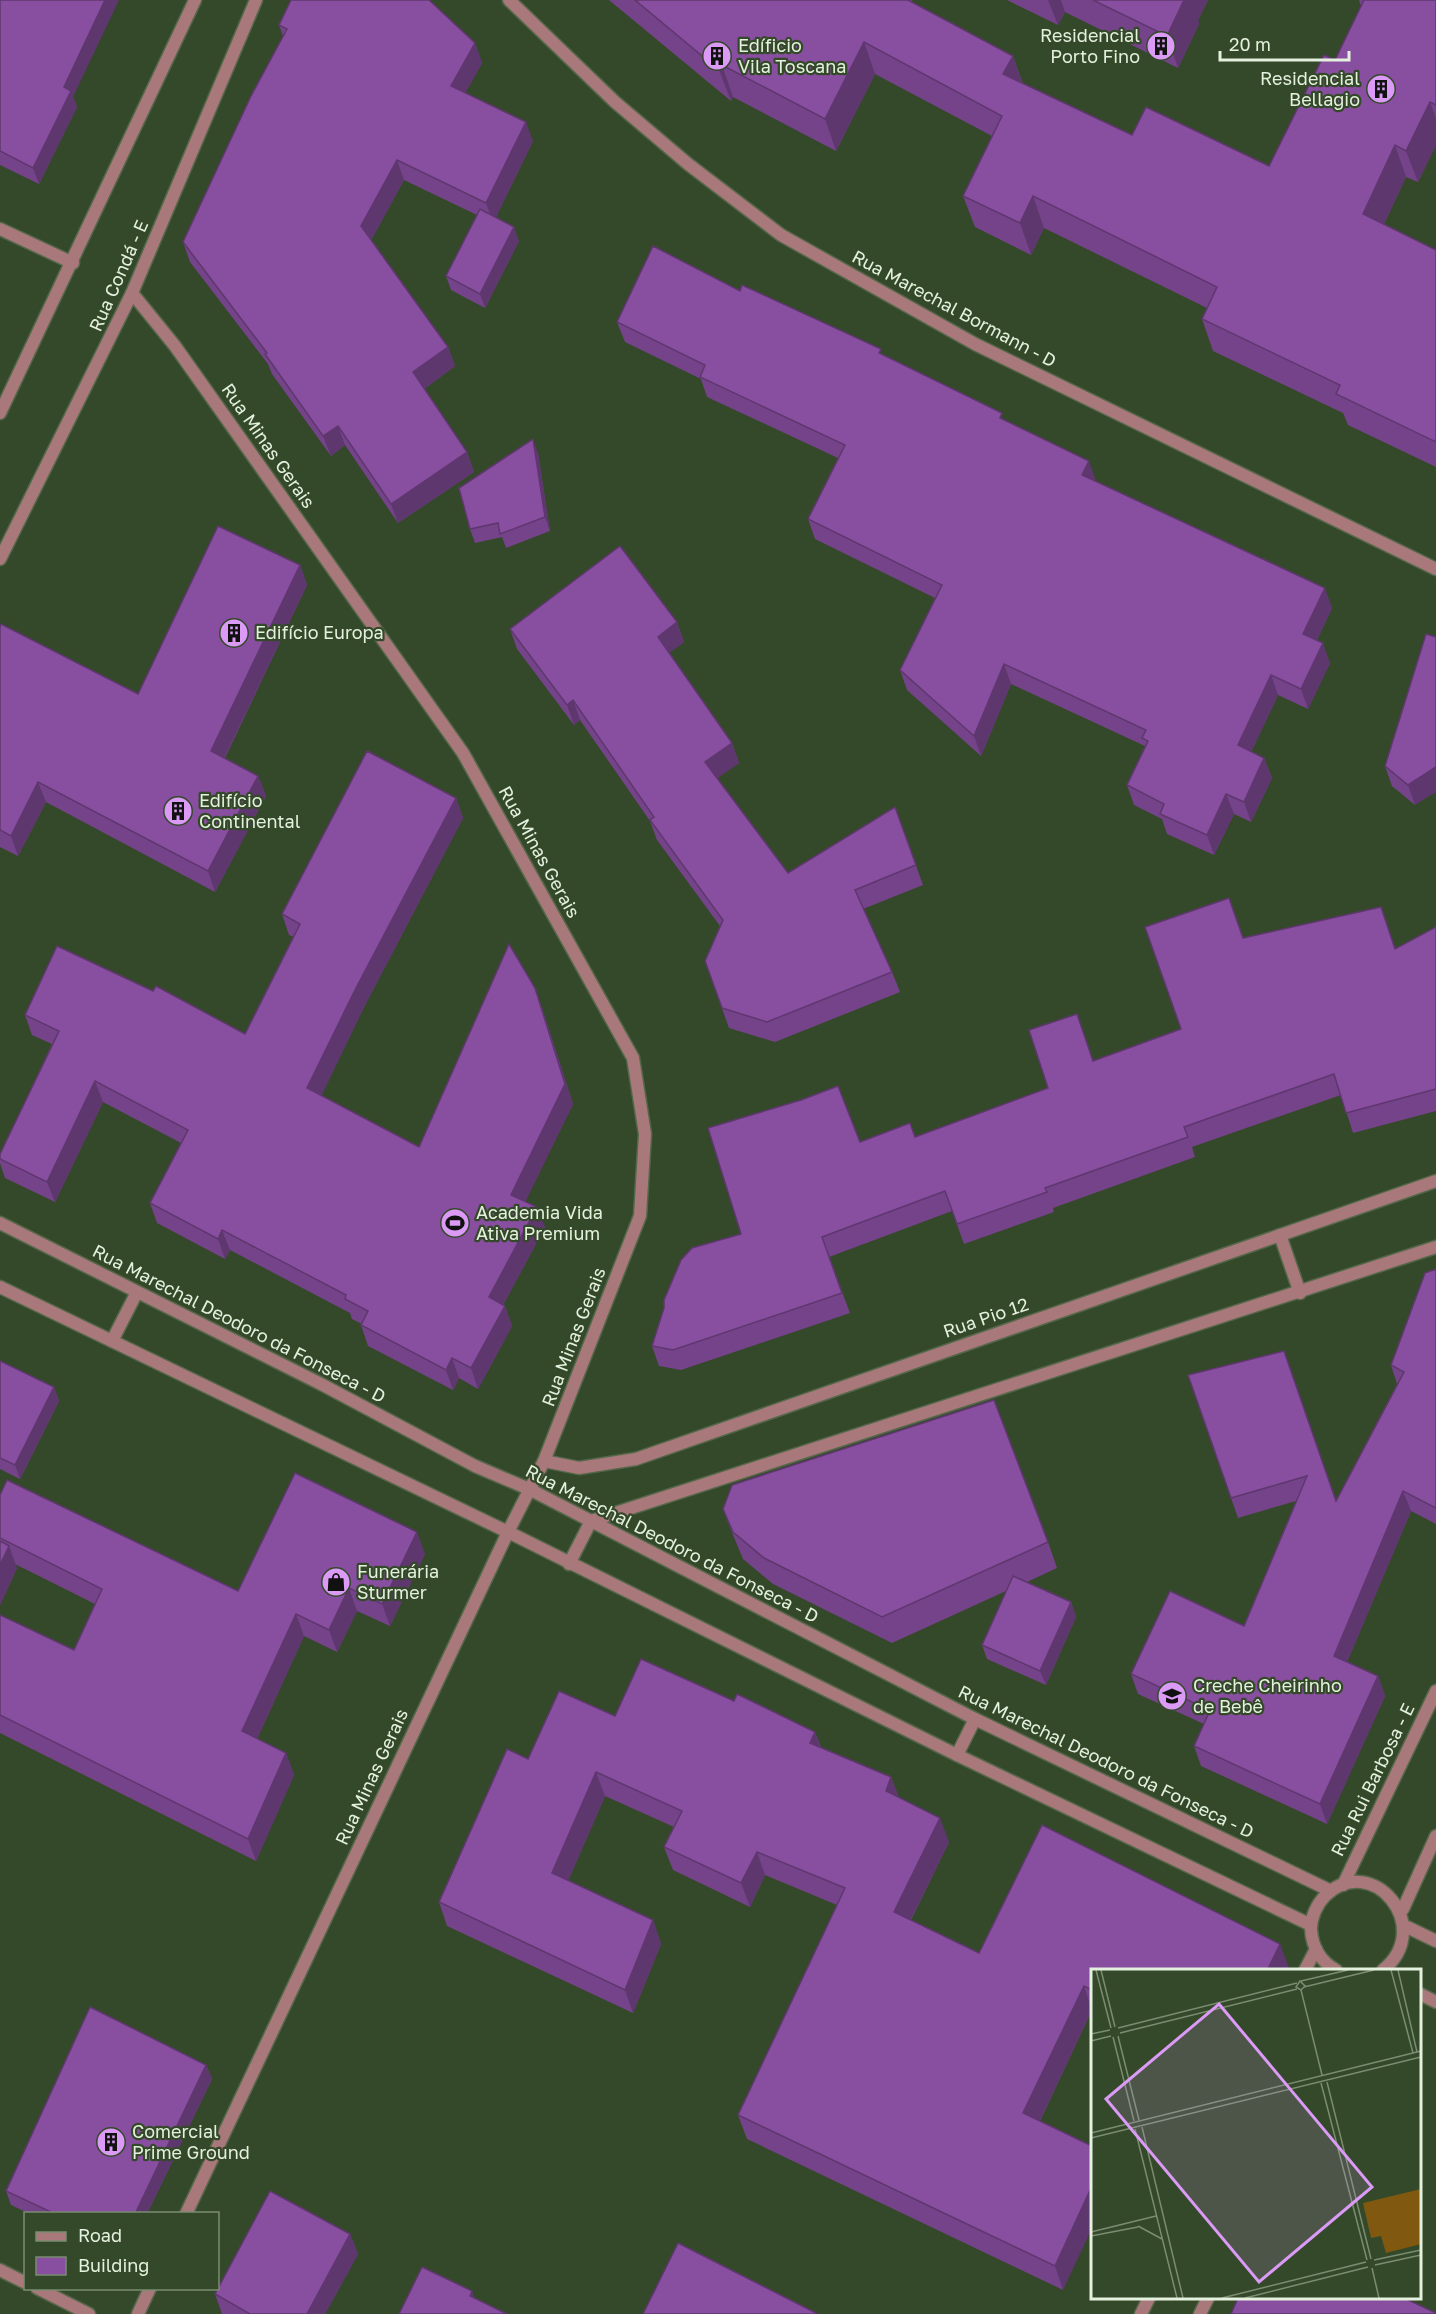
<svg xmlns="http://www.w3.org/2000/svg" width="1436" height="2314" font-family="'Golos Text',sans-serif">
  <rect width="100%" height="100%" fill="#344929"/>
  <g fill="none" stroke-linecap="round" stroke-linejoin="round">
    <g stroke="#54674a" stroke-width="15">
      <g id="minor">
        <polyline points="509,0 615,102 688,164 781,235 975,344 1436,569"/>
        <polyline points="0,229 73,263"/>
        <polyline points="132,293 175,346 463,753 633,1058 645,1134 640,1216 544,1461 508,1532 186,2214"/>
        <polyline points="1280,1235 1300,1293"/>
        <polyline points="544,1461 579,1468 636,1459 1436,1181"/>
        <polyline points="569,1564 591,1521 1436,1247"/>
        <polyline points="138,2314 150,2288"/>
      </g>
    </g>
    <g stroke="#54674a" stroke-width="15">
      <g id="tertiary">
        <polyline points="0,413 195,0"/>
        <polyline points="0,559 132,293 256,0"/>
        <polyline points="0,1223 321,1384 475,1466 529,1489 975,1719 1331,1891"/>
        <polyline points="0,1287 508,1532 957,1755 1311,1925"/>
        <polyline points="112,1341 137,1292"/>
        <polyline points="957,1755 975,1719"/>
        <polyline points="1343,1885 1436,1691"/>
        <polyline points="1403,1909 1436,1836"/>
        <polyline points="1407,1927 1436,1941"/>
        <polyline points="1305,1970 1316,1949"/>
        <path d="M1336 1970C1321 1962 1312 1947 1311 1929 1311 1917 1317 1904 1325 1896 1372 1850 1436 1927 1383 1970"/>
        <polyline points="1420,1994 1436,2002"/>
        <polyline points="0,2270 26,2283"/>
        <polyline points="37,2288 89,2314"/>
        <polyline points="1141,2314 1149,2298"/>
        <polyline points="1200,2314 1208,2298"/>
      </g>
    </g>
    <use href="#minor" stroke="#a9787b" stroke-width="12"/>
    <use href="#tertiary" stroke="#a9787b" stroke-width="12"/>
  </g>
  <g fill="#754389">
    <polygon points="0,0 73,97 77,107 39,184 0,165"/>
    <polygon points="609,0 912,0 911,2 1013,56 1023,84 1132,135 1269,166 1335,60 1361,6 1359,0 1436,0 1436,145 1418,182 1406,177 1384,224 1436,250 1436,467 1348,425 1343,413 1213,351 1202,319 1207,308 1044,228 1031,255 975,227 963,196 992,136 875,74 836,151 733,97 731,101"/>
    <polygon points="1007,0 1208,0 1198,20 1199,24 1178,68 1065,12 1058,25"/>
    <polygon points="279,25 475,43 482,63 465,93 533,141 496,217 519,241 485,308 451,290 446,276 477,215 404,180 371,240 448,347 455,366 424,389 467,452 474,472 398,523 345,445 331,456 272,374 268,364 190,262 183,242 283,36"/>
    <polygon points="740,291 884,356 1005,420 1096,481 1332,608 1317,640 1330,663 1308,709 1278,695 1251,752 1264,758 1272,778 1251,822 1234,814 1214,855 1167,834 1162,819 1134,805 1127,785 1145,746 1011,684 981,756 907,690 900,670 935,598 815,539 808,519 838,458 707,397 701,379 625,342 617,322"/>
    <polygon points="538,453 550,531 506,548 502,537 475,543 470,529"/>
    <polygon points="300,565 307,585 225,758 258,776 266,796 215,892 46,802 18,856 0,847 0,627 138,694"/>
    <polygon points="677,622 684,642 669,653 732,743 739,763 717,778 788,873 895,807 923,885 863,909 892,972 900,992 775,1042 729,1028 705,961 720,926 657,840 650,821 580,720 574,725 517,649 510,629"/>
    <polygon points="1436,637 1415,805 1392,786 1385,766"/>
    <polygon points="456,798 463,818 363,1009 321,1096 419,1147 542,1008 573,1104 525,1201 545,1227 503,1305 505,1306 512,1326 478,1389 459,1378 453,1390 368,1346 361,1325 362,1324 352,1319 350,1313 230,1250 225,1259 157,1223 150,1203 181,1143 103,1102 55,1202 5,1178 0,1163 0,1154 52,1044 32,1035 25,1015 153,991 245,1034 294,937 289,935 282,914"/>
    <polygon points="1436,927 1436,1111 1353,1133 1341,1095 1192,1147 1195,1157 1053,1208 1054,1212 964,1244 952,1211 829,1257 850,1313 681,1370 659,1366 652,1346 741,1234 860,1142 915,1137 1048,1088 1094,1061 1181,1029 1244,938 1396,949"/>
    <polygon points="1436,1269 1436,1524 1411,1511 1347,1662 1378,1676 1385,1696 1327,1824 1201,1766 1194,1746 1204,1724 1138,1694 1131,1674 1244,1626 1296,1501 1238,1518 1188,1375 1336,1501 1397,1384 1391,1365"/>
    <polygon points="0,1361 54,1387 59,1401 20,1479 0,1469"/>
    <polygon points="0,1495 238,1591 425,1554 390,1626 357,1611 337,1652 304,1636 257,1739 286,1753 294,1775 256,1861 0,1733 0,1615 74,1650 95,1604 15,1564 17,1568 0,1605"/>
    <polygon points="723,1509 1048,1542 1057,1568 1027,1582 1071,1602 1076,1617 1046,1685 987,1659 982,1645 1006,1591 892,1643 773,1584 743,1559 733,1535"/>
    <polygon points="734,1701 815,1732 821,1747 891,1777 899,1798 949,1842 911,1920 979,1953 1289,1968 1287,1971 1092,1971 1092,2010 1040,2121 1063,2290 747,2139 738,2115 837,1905 765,1875 750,1907 673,1870 664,1847 674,1827 605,1796 568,1881 653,1920 661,1944 633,2013 447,1926 439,1902 528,1759 615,1716"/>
    <polygon points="206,2065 212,2079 147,2214 30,2214 11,2205 6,2191"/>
    <polygon points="350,2234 358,2254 325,2314 222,2314 215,2294"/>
  </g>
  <g fill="#5f376f">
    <polygon points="105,0 119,0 73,97 77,107 39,184 33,168 64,87"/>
    <polygon points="1048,0 1061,0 1065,12 1058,25"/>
    <polygon points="1184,0 1208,0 1198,20 1199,24 1178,68 1167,36"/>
    <polygon points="864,42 875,74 836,151 825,119"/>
    <polygon points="475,43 482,63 459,105 451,86"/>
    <polygon points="1013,56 1024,88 1003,74"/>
    <polygon points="722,65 733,97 731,101 719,70"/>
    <polygon points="1430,102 1436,118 1436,145 1418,182 1406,151"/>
    <polygon points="526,122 533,141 493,223 486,203"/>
    <polygon points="1395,145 1406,177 1374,245 1363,214"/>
    <polygon points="397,160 404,180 368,246 361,226"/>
    <polygon points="1033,196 1044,228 1031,255 1020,223"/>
    <polygon points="514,227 519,241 485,308 480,294"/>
    <polygon points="448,347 455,366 420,392 413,372"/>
    <polygon points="338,426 345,445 331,456 323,436"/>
    <polygon points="533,439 538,453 550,531 545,517"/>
    <polygon points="467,452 474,472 398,523 391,504"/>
    <polygon points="1089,461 1096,481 1090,495 1082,475"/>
    <polygon points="300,565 307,585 218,771 211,751"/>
    <polygon points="1325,588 1332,608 1310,654 1303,634"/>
    <polygon points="677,622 684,642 665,656 658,637"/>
    <polygon points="1323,643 1330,663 1308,709 1301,689"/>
    <polygon points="1004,664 1011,684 981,756 974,736"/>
    <polygon points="1271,675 1278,695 1245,765 1238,745"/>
    <polygon points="573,700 580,720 574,725 567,705"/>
    <polygon points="732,743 739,763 712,782 705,762"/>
    <polygon points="1264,758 1272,778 1251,822 1244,802"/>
    <polygon points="1436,767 1436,792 1415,805 1408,785"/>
    <polygon points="258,776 266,796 215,892 208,871"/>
    <polygon points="38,782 46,802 18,856 11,836"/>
    <polygon points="1226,794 1234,814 1214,855 1207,835"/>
    <polygon points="456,798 463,818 363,1009 315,1109 307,1088 356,988"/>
    <polygon points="535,988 573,1104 519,1215 511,1195"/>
    <polygon points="95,1081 103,1102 55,1202 47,1182"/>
    <polygon points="537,1207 545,1227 496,1318 489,1297"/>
    <polygon points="222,1230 230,1250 225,1259 218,1239"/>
    <polygon points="505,1306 512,1326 478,1389 471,1368"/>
    <polygon points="452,1358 459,1378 453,1390 446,1370"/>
    <polygon points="54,1387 59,1401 20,1479 15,1465"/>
    <polygon points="1403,1491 1411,1511 1341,1676 1334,1656"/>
    <polygon points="417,1532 425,1554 390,1626 382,1604"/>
    <polygon points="9,1546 17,1568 0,1605 0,1565"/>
    <polygon points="349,1588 357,1611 337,1652 329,1630"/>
    <polygon points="1071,1602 1076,1617 1046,1685 1040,1671"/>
    <polygon points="296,1614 304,1636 250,1754 242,1731"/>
    <polygon points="1378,1676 1385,1696 1327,1824 1320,1804"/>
    <polygon points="815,1732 823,1755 810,1743"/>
    <polygon points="286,1753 294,1775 256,1861 248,1839"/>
    <polygon points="596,1772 605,1796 561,1897 552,1873"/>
    <polygon points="891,1777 900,1801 886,1791"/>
    <polygon points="940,1818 949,1842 903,1935 894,1912"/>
    <polygon points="757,1852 765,1875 750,1907 741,1883"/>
    <polygon points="653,1920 661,1944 633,2013 625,1990"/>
    <polygon points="1280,1944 1289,1968 1287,1971 1267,1971"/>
    <polygon points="1084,1986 1092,2010 1032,2137 1023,2113"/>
    <polygon points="206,2065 212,2079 147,2214 135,2214"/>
    <polygon points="1092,2186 1092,2228 1063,2290 1055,2266"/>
    <polygon points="350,2234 358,2254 325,2314 307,2314"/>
    <polygon points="472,2291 477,2305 470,2296"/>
  </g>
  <g fill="#884e9f" stroke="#5f376f" stroke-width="1.5">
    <polygon points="0,0 105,0 64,87 71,91 33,168 0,151"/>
    <polygon points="291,0 429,0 475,43 451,86 526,122 486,203 397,160 361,226 448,347 413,372 467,452 391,504 338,426 323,436 265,354 267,353 183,242 251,96 287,29 279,25"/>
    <polygon points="635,0 908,0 1013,56 1003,74 1132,135 1146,107 1269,166 1324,55 1335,60 1364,0 1436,0 1436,105 1430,102 1406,151 1395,145 1363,214 1436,250 1436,442 1336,394 1340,385 1202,319 1217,287 1033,196 1020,223 963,196 1002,116 864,42 825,119 722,65 719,70"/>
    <polygon points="1093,0 1184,0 1167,36"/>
    <polygon points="480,209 514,227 480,294 446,276"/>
    <polygon points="653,246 740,291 742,285 881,349 879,353 1002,413 1000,418 1089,461 1082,475 1325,588 1303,634 1323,643 1301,689 1271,675 1238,745 1264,758 1244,802 1226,794 1207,835 1160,814 1164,804 1127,785 1148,741 1142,738 1146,730 1004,664 974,736 900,670 942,585 808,519 845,445 700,377 705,365 617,322"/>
    <polygon points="533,439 545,517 500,534 498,523 470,529 459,488"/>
    <polygon points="218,526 300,565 211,751 258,776 208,871 38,782 11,836 0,830 0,627 1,624 138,694"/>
    <polygon points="620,546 677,622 658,637 732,743 705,762 788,873 895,807 916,865 855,890 892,972 767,1022 722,1008 705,961 723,920 650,820 654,817 573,700 567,705 510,629"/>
    <polygon points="1426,634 1436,637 1436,767 1408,785 1385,766"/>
    <polygon points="367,751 456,798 356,988 307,1088 419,1147 509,944 535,988 565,1084 511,1195 537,1207 489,1297 505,1306 471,1368 452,1358 446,1370 361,1325 368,1311 345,1299 346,1295 222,1230 218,1239 150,1203 188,1130 95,1081 47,1182 0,1159 0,1154 59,1031 25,1015 57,946 153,991 156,986 245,1034 300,924 282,914"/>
    <polygon points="1229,898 1243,938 1381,907 1395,949 1436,927 1436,1089 1346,1113 1334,1074 1184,1127 1188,1137 1045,1188 1047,1192 957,1224 945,1191 822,1237 842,1293 673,1350 652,1346 664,1308 664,1300 681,1260 692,1248 741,1234 708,1128 801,1100 838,1086 860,1142 910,1123 915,1137 1048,1088 1029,1030 1077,1014 1093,1061 1181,1029 1145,927"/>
    <polygon points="1436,1269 1436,1508 1403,1491 1334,1656 1378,1676 1320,1804 1194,1746 1210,1710 1131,1674 1170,1591 1244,1626 1307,1476 1231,1498 1188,1375 1284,1351 1336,1501 1404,1372 1391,1365 1425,1273"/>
    <polygon points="0,1361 54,1387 15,1465 0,1458"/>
    <polygon points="994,1400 1048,1542 882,1617 764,1558 733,1532 723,1509 732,1485"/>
    <polygon points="295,1473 417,1532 382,1604 349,1588 329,1630 296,1614 242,1731 286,1753 248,1839 0,1715 0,1615 74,1650 102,1589 0,1538 0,1495 7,1480 238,1591"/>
    <polygon points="0,1541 9,1546 0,1565"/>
    <polygon points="1013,1576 1071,1602 1040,1671 982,1645"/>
    <polygon points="641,1659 734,1701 737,1694 815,1732 810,1743 891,1777 886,1791 940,1818 894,1912 979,1953 1042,1825 1280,1944 1267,1971 1092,1971 1092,1990 1084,1986 1023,2113 1092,2146 1092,2186 1055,2266 738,2115 845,1888 757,1852 741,1883 664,1847 682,1811 596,1772 552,1873 653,1920 625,1990 439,1902 507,1749 528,1759 559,1691 615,1716"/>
    <polygon points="90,2007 206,2065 135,2214 55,2214 6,2191"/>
    <polygon points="270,2191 350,2234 307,2314 250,2314 215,2294"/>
    <polygon points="678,2243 816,2313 816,2314 643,2314"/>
    <polygon points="422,2267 472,2291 470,2296 507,2314 399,2314"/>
    <polygon points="1238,2298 1404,2298 1436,2313 1436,2314 1231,2314"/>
  </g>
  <defs>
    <g id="building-disc" transform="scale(1.5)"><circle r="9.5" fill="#da9af6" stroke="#344929"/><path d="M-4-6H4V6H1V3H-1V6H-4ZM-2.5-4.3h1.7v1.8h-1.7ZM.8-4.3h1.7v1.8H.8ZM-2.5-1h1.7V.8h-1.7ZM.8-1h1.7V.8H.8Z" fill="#111"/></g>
    <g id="stadium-disc" transform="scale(1.5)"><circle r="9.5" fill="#da9af6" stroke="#344929"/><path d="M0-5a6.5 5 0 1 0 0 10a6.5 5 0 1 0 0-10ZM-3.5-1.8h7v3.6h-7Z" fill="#111"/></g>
    <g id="shop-disc" transform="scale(1.5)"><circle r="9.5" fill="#da9af6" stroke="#344929"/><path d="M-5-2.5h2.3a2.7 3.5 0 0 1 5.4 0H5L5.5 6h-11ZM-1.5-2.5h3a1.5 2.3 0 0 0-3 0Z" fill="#111"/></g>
    <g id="school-disc" transform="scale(1.5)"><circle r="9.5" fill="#da9af6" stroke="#344929"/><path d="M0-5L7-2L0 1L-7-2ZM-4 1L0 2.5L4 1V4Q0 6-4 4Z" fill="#111"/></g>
  </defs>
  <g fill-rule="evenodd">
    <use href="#building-disc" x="1161" y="46"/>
    <use href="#building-disc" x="717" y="56"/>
    <use href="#building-disc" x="1381" y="89"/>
    <use href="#building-disc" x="234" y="633"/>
    <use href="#building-disc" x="178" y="811"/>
    <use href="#stadium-disc" x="455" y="1223"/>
    <use href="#shop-disc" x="336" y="1582"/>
    <use href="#school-disc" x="1172" y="1696"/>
    <use href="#building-disc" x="111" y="2142"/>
  </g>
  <g text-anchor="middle" stroke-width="4.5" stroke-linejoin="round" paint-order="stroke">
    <g font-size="18" fill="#e4f1de" stroke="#344929" text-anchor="start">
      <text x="1140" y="42" text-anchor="end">Residencial<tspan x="1140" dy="21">Porto Fino</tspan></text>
      <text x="738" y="52">Edíficio<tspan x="738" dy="21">Vila Toscana</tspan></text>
      <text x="1360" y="85" text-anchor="end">Residencial<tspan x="1360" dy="21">Bellagio</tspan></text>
      <text x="255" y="639">Edifício Europa</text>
      <text x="199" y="807">Edifício<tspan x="199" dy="21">Continental</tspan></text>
      <text x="476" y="1219">Academia Vida<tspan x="476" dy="21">Ativa Premium</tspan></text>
      <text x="357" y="1578">Funerária<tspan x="357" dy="21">Sturmer</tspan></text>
      <text x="1193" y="1692">Creche Cheirinho<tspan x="1193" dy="21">de Bebê</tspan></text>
      <text x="132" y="2138">Comercial<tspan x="132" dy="21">Prime Ground</tspan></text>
    </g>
    <g font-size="18" fill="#e4f1de" stroke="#344929">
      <text transform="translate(119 276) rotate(-66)" y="6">Rua Condá - E</text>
      <text transform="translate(954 309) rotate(28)" y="6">Rua Marechal Bormann - D</text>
      <text transform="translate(268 446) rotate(55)" y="6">Rua Minas Gerais</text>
      <text transform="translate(539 852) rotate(61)" y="6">Rua Minas Gerais</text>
      <text transform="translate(986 1318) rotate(-19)" y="6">Rua Pio 12</text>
      <text transform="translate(239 1324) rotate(27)" y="6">Rua Marechal Deodoro da Fonseca - D</text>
      <text transform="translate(574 1337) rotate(-69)" y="6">Rua Minas Gerais</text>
      <text transform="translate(672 1544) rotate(27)" y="6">Rua Marechal Deodoro da Fonseca - D</text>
      <text transform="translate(1106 1762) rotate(26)" y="6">Rua Marechal Deodoro da Fonseca - D</text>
      <text transform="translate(372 1777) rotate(-65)" y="6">Rua Minas Gerais</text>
      <text transform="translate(1373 1780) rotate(-64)" y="6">Rua Rui Barbosa - E</text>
    </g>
  </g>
  <g transform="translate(1091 1969)">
    <rect width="330" height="330" fill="#344929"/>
    <path d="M330 220V275L295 284 290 267 280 269 272 234Z" fill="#81580f"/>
    <path fill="none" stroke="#7a8c71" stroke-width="1.5" d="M5 1 20 59M10 1 24 58M300 1 322 84M307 1 326 83M210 12 257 1M213 18 283 1M210 21 214 17 209 12 205 18 210 21 231 106M27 59 206 14M29 64 206 20M0 65 19 61M27 67 48 151M22 68 43 152M0 72 20 67M236 113 280 290M230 114 276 291M51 158 92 329M44 160 86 329M0 164 330 82M0 169 330 88M47 257 71 270M0 263 65 247M0 267 47 258M283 291 330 281M284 296 330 286M281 299 288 329M131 329 275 293M154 329 277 298"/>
    <path fill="#da9af6" fill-opacity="0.15" stroke="#da9af6" stroke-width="3" d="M128 35 281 218 168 313 15 130Z"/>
    <rect width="330" height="330" fill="none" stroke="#e4f1de" stroke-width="3"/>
  </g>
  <rect x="24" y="2212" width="195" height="78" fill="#344929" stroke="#7a8c71" stroke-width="1.5"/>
  <rect x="36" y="2232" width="30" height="9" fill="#a9787b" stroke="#7a8c71" stroke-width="1.5"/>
  <text x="78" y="2242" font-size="18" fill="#e4f1de">Road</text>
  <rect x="36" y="2257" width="30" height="18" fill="#884e9f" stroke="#7a8c71" stroke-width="1.5"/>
  <text x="78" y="2272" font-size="18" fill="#e4f1de">Building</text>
  <path d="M1220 51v9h129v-9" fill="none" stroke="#e4f1de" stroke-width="3"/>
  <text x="1229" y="51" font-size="18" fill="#e4f1de" stroke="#344929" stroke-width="4.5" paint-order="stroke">20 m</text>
</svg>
